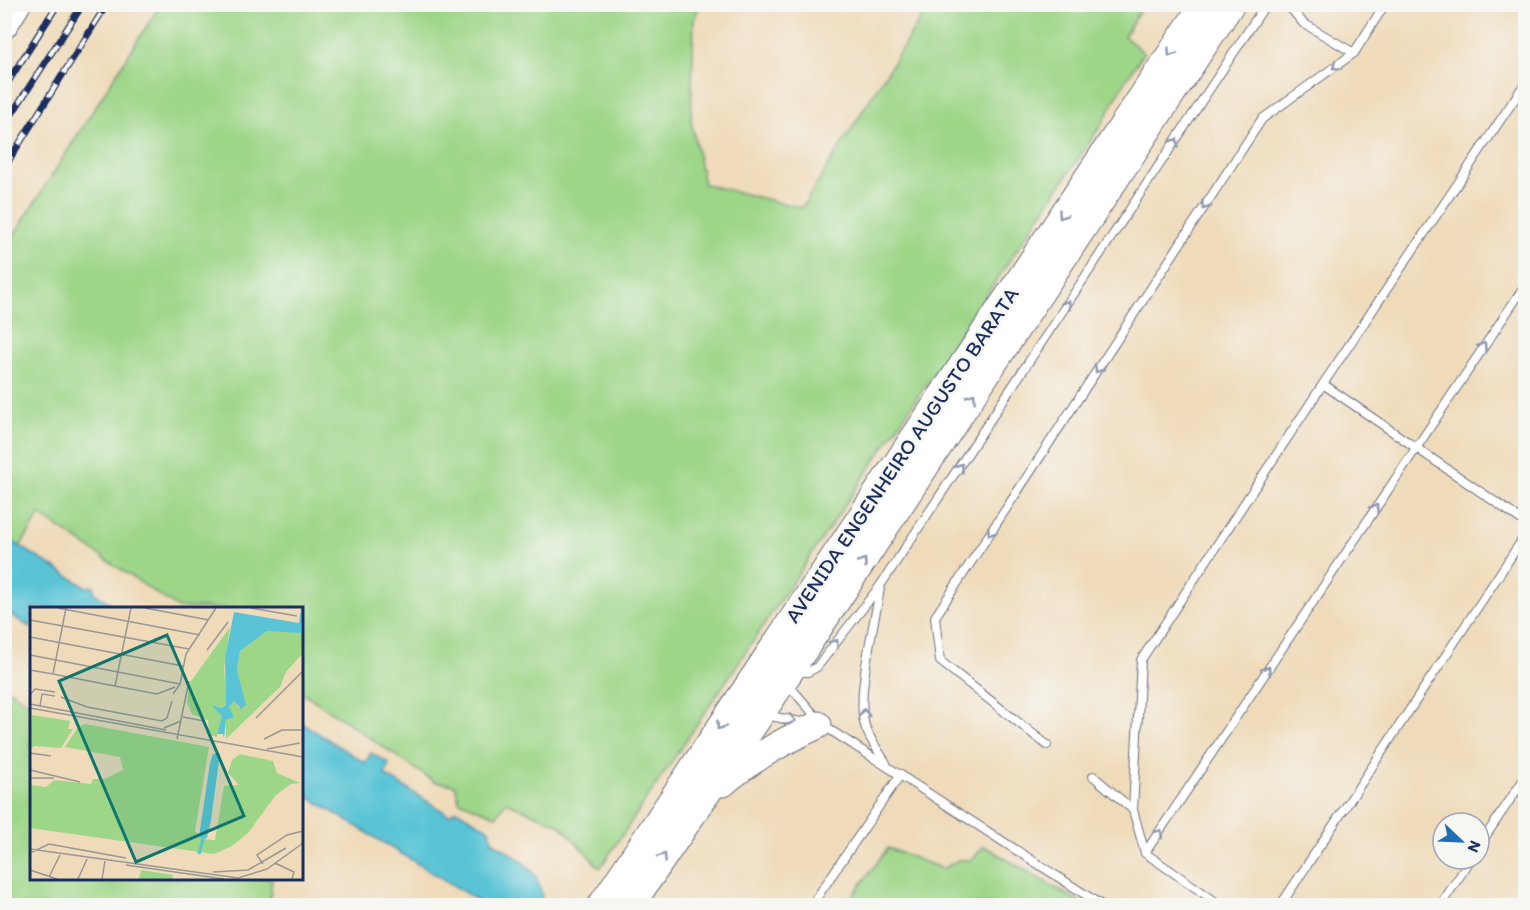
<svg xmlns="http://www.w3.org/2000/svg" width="1530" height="910" font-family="Itim,sans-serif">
  <rect width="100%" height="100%" fill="#f6f6f2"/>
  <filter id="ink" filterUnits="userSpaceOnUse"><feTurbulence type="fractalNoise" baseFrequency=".0167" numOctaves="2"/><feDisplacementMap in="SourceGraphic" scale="12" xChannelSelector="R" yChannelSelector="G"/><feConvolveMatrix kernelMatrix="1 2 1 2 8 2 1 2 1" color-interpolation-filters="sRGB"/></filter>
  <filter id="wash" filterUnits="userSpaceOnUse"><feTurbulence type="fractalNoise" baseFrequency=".008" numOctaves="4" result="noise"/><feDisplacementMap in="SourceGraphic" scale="24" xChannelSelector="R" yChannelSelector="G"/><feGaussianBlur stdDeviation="1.35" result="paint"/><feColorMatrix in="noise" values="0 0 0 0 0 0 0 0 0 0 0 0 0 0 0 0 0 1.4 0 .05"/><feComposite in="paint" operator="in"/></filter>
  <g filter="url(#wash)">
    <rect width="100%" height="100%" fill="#efdbba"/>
    <g fill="#9ed688" stroke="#5c8273" stroke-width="1.5">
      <polygon points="160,5 700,5 694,19 691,121 704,184 802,208 929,5 1143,5 1124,36 1144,53 1127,78 1103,122 600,868 560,825 506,802 496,816 459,801 455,785 435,782 302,692 302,608 178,608 40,515 20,547 5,537 4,251"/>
      <polygon points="4,687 31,704 32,878 272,879 270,898 263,906 5,905"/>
      <polygon points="984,846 1085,905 846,905 888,848 943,869 958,860 972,860"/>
    </g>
    <g fill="#5ac4d6" stroke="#3a7a9a" stroke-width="1.5">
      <polygon points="5,537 86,587 94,586 94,593 118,608 32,608 31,628 5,611"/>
      <path d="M302 723 365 763 371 753 389 763 385 775 449 815 456 810 489 829 492 841C518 858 544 870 542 905H485L302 793Z"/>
    </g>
  </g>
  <g filter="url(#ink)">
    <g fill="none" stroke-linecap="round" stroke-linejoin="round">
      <g stroke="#656b7e" stroke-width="10">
        <g id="lane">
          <polyline points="1287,4 1303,23 1354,53"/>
          <polyline points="1526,82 1323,384 1526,523"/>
          <path d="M880 588C875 623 857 689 864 722 867 736 878 750 886 763"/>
          <polyline points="796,672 808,672 817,667 880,586 1266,4"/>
          <polyline points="787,683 824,726 1103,906"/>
          <polyline points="765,715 806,723"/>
          <polyline points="1047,745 940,661 935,617 1262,119 1354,53 1385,4"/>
          <polyline points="1093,776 1133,810 1145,853 1526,284"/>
          <polyline points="1133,810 1141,660 1323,384"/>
          <polyline points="1479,846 1526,776"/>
          <polyline points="1145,853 1222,906"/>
          <polyline points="811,906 901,774"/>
          <polyline points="1280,906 1526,534"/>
          <polyline points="1440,906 1471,859"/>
        </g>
      </g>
      <g stroke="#656b7e" stroke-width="29">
        <g id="primary">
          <polyline points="4,25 17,4"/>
          <path d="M723 783C752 758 783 741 818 725"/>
          <polyline points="601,906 1204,4"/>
          <polyline points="630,906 790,671 1231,4"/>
        </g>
      </g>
      <use href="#lane" stroke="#fff" stroke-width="8"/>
      <use href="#primary" stroke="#fff" stroke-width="27"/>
      <g stroke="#1b2f5e" stroke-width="7">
        <g id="rail">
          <polyline points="4,88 58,4"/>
          <polyline points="4,126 83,4"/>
          <polyline points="4,168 107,4"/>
        </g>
      </g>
      <use href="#rail" stroke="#f6f6f2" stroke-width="4.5" stroke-dasharray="14" stroke-linecap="butt"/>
    </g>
    <defs><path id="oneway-chevron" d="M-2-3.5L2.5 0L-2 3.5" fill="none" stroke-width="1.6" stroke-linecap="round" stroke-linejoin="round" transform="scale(1.5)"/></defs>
    <g stroke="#8d97ae">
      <use href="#oneway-chevron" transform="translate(1171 53) rotate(124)"/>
      <use href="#oneway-chevron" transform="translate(1336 66) rotate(144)"/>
      <use href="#oneway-chevron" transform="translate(1175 142) rotate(-56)"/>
      <use href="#oneway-chevron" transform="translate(1205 206) rotate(123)"/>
      <use href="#oneway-chevron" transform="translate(1062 215) rotate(124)"/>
      <use href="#oneway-chevron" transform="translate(1067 304) rotate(-56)"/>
      <use href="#oneway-chevron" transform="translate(1483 346) rotate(-56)"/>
      <use href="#oneway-chevron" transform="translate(1098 369) rotate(123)"/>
      <use href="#oneway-chevron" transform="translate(972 397) rotate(-56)"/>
      <use href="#oneway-chevron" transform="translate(960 467) rotate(-56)"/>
      <use href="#oneway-chevron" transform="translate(1375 508) rotate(-56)"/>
      <use href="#oneway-chevron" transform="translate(991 532) rotate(123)"/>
      <use href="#oneway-chevron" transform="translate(863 562) rotate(-56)"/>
      <use href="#oneway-chevron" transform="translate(835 643) rotate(-52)"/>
      <use href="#oneway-chevron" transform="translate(1267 670) rotate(-56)"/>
      <use href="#oneway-chevron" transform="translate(864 713) rotate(-93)"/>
      <use href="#oneway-chevron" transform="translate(792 720) rotate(11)"/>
      <use href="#oneway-chevron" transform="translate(720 726) rotate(124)"/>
      <use href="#oneway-chevron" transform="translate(1159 833) rotate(-56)"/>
      <use href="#oneway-chevron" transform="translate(663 857) rotate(-56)"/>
    </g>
  </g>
  <g text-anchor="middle" stroke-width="5" stroke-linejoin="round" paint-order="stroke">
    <g font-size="21" fill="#1b2f5e" stroke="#f6f6f2">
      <text transform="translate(902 455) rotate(-56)" y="7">AVENIDA ENGENHEIRO AUGUSTO BARATA</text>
    </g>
  </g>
  <g transform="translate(30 607)">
    <rect width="273" height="273" fill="#efdbba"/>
    <path d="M200 20 194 61 197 97 192 101 182 98 192 109 187 130 179 128 178 113 162 107 157 96 159 77ZM273 23V46L256 65 250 80 196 132V113L203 110 199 100 204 94 209 101 214 93 207 63 210 44 237 24ZM2 108 40 114 38 122H43L31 141 4 139 0 143ZM55 117 179 140 165 224 173 232 185 233 194 179 209 178 198 166 202 153 210 147 243 154 247 166 270 176 261 177 246 188 218 226 202 239 184 247 0 221V178L16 180 24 173 61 177 63 172H74L93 163 90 150 35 140 48 120ZM111 263 143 268 142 272H109Z" fill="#9ed688"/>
    <path d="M271 1H273L271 26 237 24 210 44 207 63 216 98 211 102 204 94 199 100 204 110 196 113 194 132 193 127H187L192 109 181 98 192 101 196 98 195 51 204 5 269 16ZM190 146 181 213 177 231 173 232 169 230 180 156 183 147Z" fill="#5ac4d6"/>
    <path fill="none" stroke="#5ac4d6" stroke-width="3" d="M169 247 174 228"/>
    <path fill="none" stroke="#9a9695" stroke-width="1.5" d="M28 1 170 28M115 1 179 13M221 1 267 9M0 13 159 42M0 30 153 59M177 43 198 15M0 48 150 77 143 87M0 63 23 67 36 1M23 67 85 79 101 1M150 77 156 47 186 1M85 79 127 87 145 80M0 88 5 82 25 85M31 90 57 100 132 114 137 111 142 94M0 97 136 123M10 99 12 87 25 89M0 101 273 150M153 110 174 114M226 111 273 64M134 121 151 114M147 132 159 74M234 132 252 123H273M237 142 270 136M0 146 21 149M0 163 50 175M0 171H24M0 242 208 271 237 262 273 236M0 246 19 237 96 251M245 256 264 265 262 272M233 257 227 248 257 228 273 224M96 258 194 272M0 263 27 272M183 265 218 263 256 241M19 270 30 248M48 272 57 252M72 272 75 254"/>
    <path fill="#0f766e" fill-opacity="0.15" stroke="#0f766e" stroke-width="3" d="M137 28 214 209 106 255 29 74Z"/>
    <rect width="273" height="273" fill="none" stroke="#1b2f5e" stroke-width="3"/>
  </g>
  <rect width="1530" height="910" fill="none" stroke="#f6f6f2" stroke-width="24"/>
  <g transform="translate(1461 841) rotate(113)"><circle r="28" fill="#f6f6f2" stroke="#9ea6b7" stroke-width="1.5"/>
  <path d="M0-4.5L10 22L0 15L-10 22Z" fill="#1f6fb2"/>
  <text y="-9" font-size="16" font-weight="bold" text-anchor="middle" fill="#1b2f5e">N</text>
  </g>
</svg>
